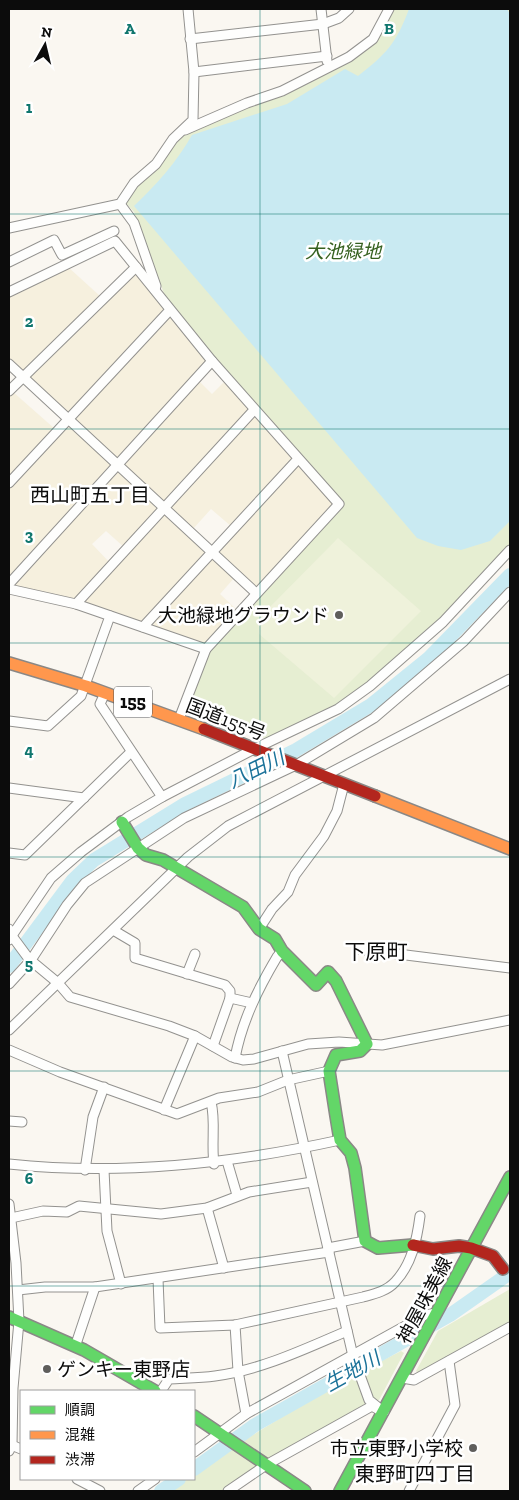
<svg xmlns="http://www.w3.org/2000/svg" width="519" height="1500" font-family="'Zilla Slab','Noto Sans JP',serif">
  <rect width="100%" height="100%" fill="#faf7f1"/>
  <g fill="#f6f0de">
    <polygon points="68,267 101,297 24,374 9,360 9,296"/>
    <polygon points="135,270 164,307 162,314 67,414 26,376"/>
    <polygon points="168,315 172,315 209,362 118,460 74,421 74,417"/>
    <polygon points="198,380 212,394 225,381 249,409 166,501 162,501 121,463"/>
    <polygon points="13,392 55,429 9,480 9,396"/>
    <polygon points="252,417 257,417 294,459 232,527 211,509 193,529 170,509 170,505"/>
    <polygon points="67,425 70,425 114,465 9,581 9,489"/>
    <polygon points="296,462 332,501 333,508 259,587 255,587 215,550"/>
    <polygon points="116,468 158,506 158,511 124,547 106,531 92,544 110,563 77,599 73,601 9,586"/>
    <polygon points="162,514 167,514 209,553 143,624 84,605 83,600"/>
    <polygon points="211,555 235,577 220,594 238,611 207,645 148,626"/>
  </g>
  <g fill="#e6eed2">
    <path d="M392 9H510V544C457 602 403 662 338 706 318 720 292 729 270 740L186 708 204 662 214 646 343 505 218 364 166 299 134 212 125 202 175 140 362 52Z"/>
    <polygon points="510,1289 510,1324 419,1374 416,1371 438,1331"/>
    <path d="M401 1351 404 1353 379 1400 363 1406 253 1469 221 1491H170L188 1479H194V1474C260 1428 329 1388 401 1351Z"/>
  </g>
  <polygon fill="#eff2db" points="338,538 421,611 334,698 259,634 258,619"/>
  <path fill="#c9eaf2" d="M409 9H507L510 14V521L490 541 461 550 438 546 417 538 134 206C157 184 176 163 192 135L287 104 345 69 358 76C386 54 396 44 409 9Z"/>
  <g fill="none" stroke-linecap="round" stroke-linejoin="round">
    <g stroke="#c9eaf2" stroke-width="14">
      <polyline points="9,966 73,880 94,860 185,804 296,750 371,705 429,658 510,575"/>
      <polyline points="194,1469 255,1425 450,1315 510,1273"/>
      <polyline points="161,1491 179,1479"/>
    </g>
    <g stroke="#93928f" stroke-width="11">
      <g id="street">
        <polyline points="321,9 327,61"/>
        <polyline points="190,39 323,24 339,18 349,9"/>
        <polyline points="194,72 327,56"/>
        <polyline points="185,130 247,103 282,91 349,57 373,39 389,9"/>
        <polyline points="120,204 134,223 156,286 155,290"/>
        <polyline points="9,228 120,204 134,183 156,164 173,139 193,120 194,72 188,9"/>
        <polyline points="9,262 54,240 62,255 114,231"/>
        <polyline points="9,292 115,241 212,361 339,504 206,649 179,719"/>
        <polyline points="9,364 256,593"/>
        <polyline points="9,391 136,267"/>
        <polyline points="9,483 170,310"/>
        <polyline points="9,584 212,361"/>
        <polyline points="9,589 76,604 206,649"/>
        <polyline points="76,604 254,410"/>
        <polyline points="143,627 298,459"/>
        <polyline points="105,693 100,704 162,797"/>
        <polyline points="9,721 48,726 81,696 110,616"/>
        <polyline points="9,788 84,798"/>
        <polyline points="9,853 25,855 131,752"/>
        <polyline points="9,929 12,936 29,959 58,983 70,997 169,1026 195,1036 232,1057 243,1060 254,1059 308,1044 339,1042 382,1045 510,1020"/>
        <polyline points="259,929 272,909 288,892 295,875 324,836 337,811 344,784"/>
        <polyline points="113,930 135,943 135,958 225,985 230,991 230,998 213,1046"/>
        <polyline points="9,940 51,878 81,852 128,817 162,797 254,749 338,709 370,686 443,622 510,550"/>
        <polyline points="358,949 510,968"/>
        <polyline points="187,974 195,954"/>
        <polyline points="9,984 31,960 67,905 85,883 184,818 296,765 374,718 464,641 510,592"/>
        <polyline points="230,998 252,1003"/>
        <polyline points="9,1030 188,857 228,826 510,679"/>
        <polyline points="9,1050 60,1072 177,1114 219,1098 258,1092 288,1080 329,1071"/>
        <polyline points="282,1051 353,1356 369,1400 384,1412"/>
        <path d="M235 1058C242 1021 258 989 277 957L282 951"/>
        <path d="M211 1102C216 1122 211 1142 214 1164"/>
        <polyline points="164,1110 195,1036"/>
        <polyline points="9,1121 22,1122"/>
        <polyline points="227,1161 237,1195"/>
        <path d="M9 1164C121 1176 231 1164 340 1140"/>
        <polyline points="85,1170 93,1117 104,1087"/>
        <polyline points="104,1170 107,1231 121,1284"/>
        <polyline points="9,1204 16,1263 19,1321 13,1388 12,1445 9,1451"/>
        <polyline points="207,1208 224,1268"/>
        <polyline points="11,1218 43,1211 67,1212 79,1206 161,1214 207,1208 249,1192 312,1182"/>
        <polyline points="328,1248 365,1241"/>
        <path d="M158 1279 160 1328 235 1325 363 1297C374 1294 387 1291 395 1282 412 1264 417 1239 420 1216"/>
        <polyline points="18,1290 45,1287 95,1287 329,1252"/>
        <polyline points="235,1325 238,1371 246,1414"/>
        <polyline points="76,1344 95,1287"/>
        <polyline points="402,1378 414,1380 510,1327"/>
        <path d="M161 1391 169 1379C185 1378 200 1378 215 1376 261 1370 305 1349 347 1331"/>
        <polyline points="9,1444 21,1449"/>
        <polyline points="194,1452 246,1414 425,1315 436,1313"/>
        <polyline points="77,1479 100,1491"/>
        <polyline points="138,1491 155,1479"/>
        <polyline points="228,1491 266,1465 372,1406 379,1410"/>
        <polyline points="409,1491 455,1405 449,1361"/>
      </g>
    </g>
    <g stroke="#8a8886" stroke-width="14">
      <g id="fast">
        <polyline points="122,822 138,848 146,855 163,860 243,907 259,929 275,939 282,951 316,985 328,972 336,981 367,1044 360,1051 336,1055 329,1071 336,1116 340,1140 351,1153 355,1168 365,1241 378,1248 413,1245"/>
        <polyline points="9,1317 84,1350 155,1391"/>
        <polyline points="194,1416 305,1491"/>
        <polyline points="340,1491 510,1177"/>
      </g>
    </g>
    <g stroke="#8a8886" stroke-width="14">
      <g id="slow">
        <polyline points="9,663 86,686 204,729"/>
        <polyline points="375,796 510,849"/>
      </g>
    </g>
    <g stroke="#8a8886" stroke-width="14">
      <g id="jam">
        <polyline points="204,729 375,796"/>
        <polyline points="413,1245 433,1249 459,1246 471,1248 493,1256 503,1269"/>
      </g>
    </g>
    <use href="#street" stroke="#fefefd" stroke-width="9"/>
    <use href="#fast" stroke="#63d668" stroke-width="11"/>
    <use href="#slow" stroke="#ff974d" stroke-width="11"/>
    <use href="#jam" stroke="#b3261e" stroke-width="11"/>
  </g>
  <path fill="none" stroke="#0f766e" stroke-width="1" stroke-opacity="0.55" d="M260 9V1491M9 214H510M9 429H510M9 643H510M9 857H510M9 1071H510M9 1286H510"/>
  <g fill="#5f5e5c" stroke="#fff" stroke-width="2">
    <circle cx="339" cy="615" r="5"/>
    <circle cx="47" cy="1369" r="5"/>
    <circle cx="473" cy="1448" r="5"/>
  </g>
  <g text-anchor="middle" stroke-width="5" stroke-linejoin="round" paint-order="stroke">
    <rect fill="#fff" stroke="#555" stroke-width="1" x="114" y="686.5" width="38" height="31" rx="4"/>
    <g font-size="18" font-weight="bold" fill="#0c0c0c">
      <text x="133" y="708">155</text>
    </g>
    <g font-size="19" font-style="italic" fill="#366120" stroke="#fff">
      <text x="343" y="258">大池緑地</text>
    </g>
    <g font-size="19" fill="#0c0c0c" stroke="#fff" text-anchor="end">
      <text x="329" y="622">大池緑地グラウンド</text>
      <text x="57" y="1376" text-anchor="start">ゲンキー東野店</text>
      <text x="463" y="1455">市立東野小学校</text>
    </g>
    <g font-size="19" fill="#0c0c0c" stroke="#fff">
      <text transform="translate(226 719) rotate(21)" y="7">国道155号</text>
      <text transform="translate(424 1300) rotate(-62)" y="7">神屋味美線</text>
    </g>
    <g font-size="20" fill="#0c0c0c" stroke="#fff">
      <text x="90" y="502">西山町五丁目</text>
      <text x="415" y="1481">東野町四丁目</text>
    </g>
    <g font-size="20" font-style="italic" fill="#1b7299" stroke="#fff">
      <text transform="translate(256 769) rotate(-26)" y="7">八田川</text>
      <text transform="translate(352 1371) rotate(-29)" y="7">生地川</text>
    </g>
    <g font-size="21" fill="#0c0c0c" stroke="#fff">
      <text x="376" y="959">下原町</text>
    </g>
  </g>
  <g font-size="16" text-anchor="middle" font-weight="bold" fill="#0f766e" stroke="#fff" stroke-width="5" stroke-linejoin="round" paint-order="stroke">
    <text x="130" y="34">A</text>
    <text x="389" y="34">B</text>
    <text x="29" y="113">1</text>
    <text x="29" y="327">2</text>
    <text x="29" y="541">3</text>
    <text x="29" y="756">4</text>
    <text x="29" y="970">5</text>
    <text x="29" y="1184">6</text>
  </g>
  <rect width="519" height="1500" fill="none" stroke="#0c0c0c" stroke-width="20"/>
  <rect x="20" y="1390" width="175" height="90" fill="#ffffff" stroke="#9e9e9e"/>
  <rect x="30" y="1406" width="25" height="8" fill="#63d668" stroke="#9e9e9e"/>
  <text x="65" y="1415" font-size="15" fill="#0c0c0c">順調</text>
  <rect x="30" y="1431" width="25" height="8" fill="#ff974d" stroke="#9e9e9e"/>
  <text x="65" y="1440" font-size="15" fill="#0c0c0c">混雑</text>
  <rect x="30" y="1456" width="25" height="8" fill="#b3261e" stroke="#9e9e9e"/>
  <text x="65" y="1465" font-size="15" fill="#0c0c0c">渋滞</text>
  <g transform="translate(45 45) rotate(8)" stroke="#ffffff" stroke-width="4" paint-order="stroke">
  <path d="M0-4L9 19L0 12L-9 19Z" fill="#0c0c0c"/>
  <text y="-8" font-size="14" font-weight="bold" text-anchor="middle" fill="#0c0c0c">N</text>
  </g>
</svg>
